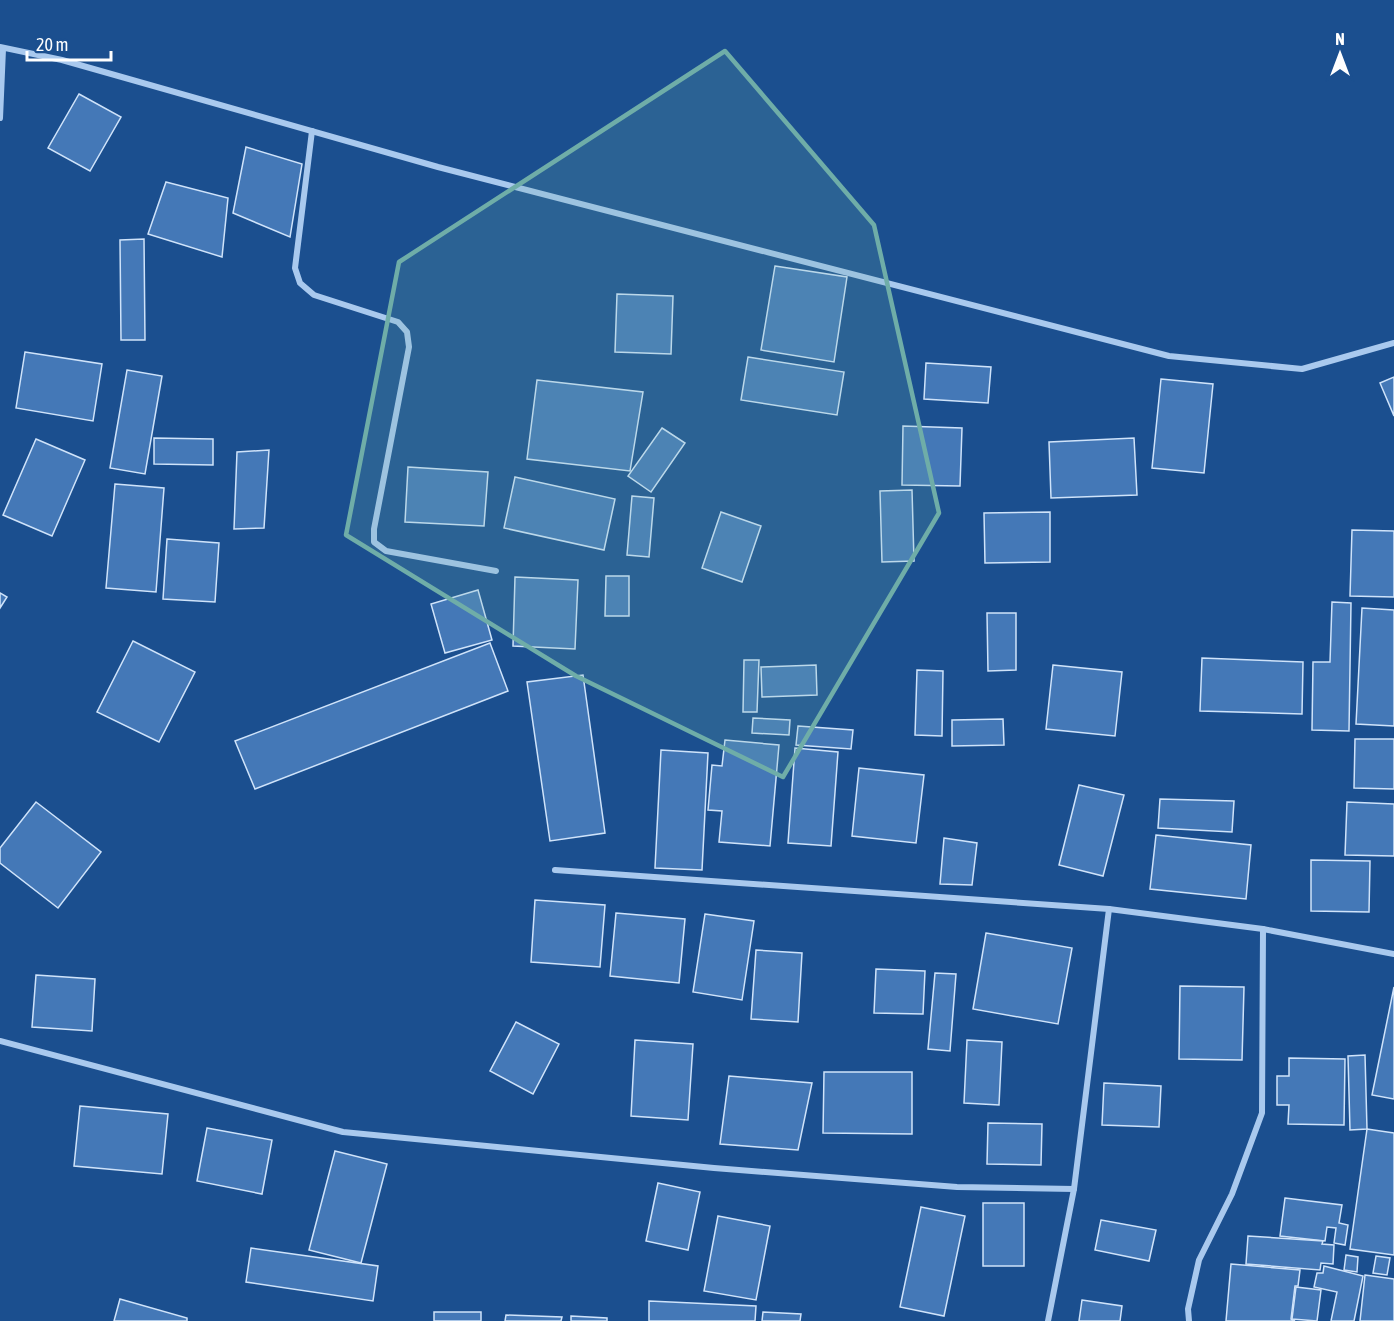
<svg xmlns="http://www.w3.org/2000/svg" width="1394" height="1321" font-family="'Asap Condensed',sans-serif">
  <rect width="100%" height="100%" fill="#1b4f8f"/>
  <g fill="#4478b7" stroke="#cfe3fa" stroke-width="1.5">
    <polygon points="79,94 121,117 90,171 48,148"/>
    <polygon points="246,147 302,164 290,237 233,213"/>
    <polygon points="166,182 228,198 222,257 148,234"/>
    <polygon points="144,239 145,340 121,340 120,240"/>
    <polygon points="775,266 847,277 834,362 761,350"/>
    <polygon points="617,294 673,296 671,354 615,352"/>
    <polygon points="25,352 102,364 93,421 16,408"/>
    <polygon points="748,357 844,372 837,415 741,400"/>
    <polygon points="926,363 991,367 988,403 924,399"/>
    <polygon points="127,370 162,376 145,474 110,468"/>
    <polygon points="1394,377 1394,416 1380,383"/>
    <polygon points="1161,379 1213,384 1204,473 1152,468"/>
    <polygon points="537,380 643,392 630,471 527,459"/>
    <polygon points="903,426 962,428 960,486 902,485"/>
    <polygon points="662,428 685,443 651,492 628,476"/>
    <polygon points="154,438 213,439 213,465 154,464"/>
    <polygon points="1134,438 1137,495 1051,498 1049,442"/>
    <polygon points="36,439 85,460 52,536 3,515"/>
    <polygon points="269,450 264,528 234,529 237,452"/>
    <polygon points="408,467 488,472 484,526 405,522"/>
    <polygon points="515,477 615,499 604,550 504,528"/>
    <polygon points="115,484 164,488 156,592 106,588"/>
    <polygon points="912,490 914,561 882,562 880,491"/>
    <polygon points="632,496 654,498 649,557 627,555"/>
    <polygon points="721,512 761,526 742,582 702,568"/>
    <polygon points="1050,512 1050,562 985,563 984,513"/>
    <polygon points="1352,530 1394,531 1394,597 1350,596"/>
    <polygon points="167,539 219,543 215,602 163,599"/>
    <polygon points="606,576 629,576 629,616 605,616"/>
    <polygon points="515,577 578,580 575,649 513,646"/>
    <polygon points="478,590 492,640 445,653 431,604"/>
    <polygon points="0,593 7,597 0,608"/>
    <polygon points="1332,602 1351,603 1349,731 1312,730 1313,662 1330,662"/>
    <polygon points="1362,608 1394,610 1394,726 1356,724"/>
    <polygon points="987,613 1016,613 1016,670 988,671"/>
    <polygon points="133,641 195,672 159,742 97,712"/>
    <polygon points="490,643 508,691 255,789 235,741"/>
    <polygon points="1202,658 1303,662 1302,714 1200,711"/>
    <polygon points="744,660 759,660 757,712 743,712"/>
    <polygon points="816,665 817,695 762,697 761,667"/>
    <polygon points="1053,665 1122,672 1115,736 1046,729"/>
    <polygon points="917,670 943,671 942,736 915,735"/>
    <polygon points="583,675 605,833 550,841 527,682"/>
    <polygon points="753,718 790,720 789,735 752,733"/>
    <polygon points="1003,719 1004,745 952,746 952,720"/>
    <polygon points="798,726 853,730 851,749 796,745"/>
    <polygon points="1355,739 1394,739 1394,789 1354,788"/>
    <polygon points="725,740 779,745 770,846 719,842 722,811 708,810 712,765 722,766"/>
    <polygon points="795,748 838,752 831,846 788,843"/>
    <polygon points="661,750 708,753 702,870 655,868"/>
    <polygon points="859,768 924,775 916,843 852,836"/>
    <polygon points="1079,785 1124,795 1103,876 1059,865"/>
    <polygon points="1160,799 1234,801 1232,832 1158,828"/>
    <polygon points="36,802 101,852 58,908 0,863 0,848"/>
    <polygon points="1347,802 1394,804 1394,856 1345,855"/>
    <polygon points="1156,835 1251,845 1246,899 1150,889"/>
    <polygon points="944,838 977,843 972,885 940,884"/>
    <polygon points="1311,860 1370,861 1369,912 1311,911"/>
    <polygon points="535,900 605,905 600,967 531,962"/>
    <polygon points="616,913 685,919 679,983 610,976"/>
    <polygon points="705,914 754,921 742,1000 693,992"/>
    <polygon points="986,933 1072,948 1058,1024 973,1009"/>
    <polygon points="756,950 802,953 798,1022 751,1019"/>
    <polygon points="876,969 925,971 923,1014 874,1013"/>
    <polygon points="935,973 956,974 950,1051 928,1049"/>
    <polygon points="36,975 95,979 92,1031 32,1027"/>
    <polygon points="1180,986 1244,987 1242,1060 1179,1059"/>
    <polygon points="1394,987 1394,1099 1372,1095"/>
    <polygon points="516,1022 559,1044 533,1094 490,1071"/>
    <polygon points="635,1040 693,1044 688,1120 631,1116"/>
    <polygon points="967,1040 1002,1042 999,1105 964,1103"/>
    <polygon points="1365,1055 1367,1129 1350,1130 1348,1056"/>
    <polygon points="1289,1058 1345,1059 1344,1125 1288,1124 1289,1105 1277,1105 1277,1076 1289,1076"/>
    <polygon points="824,1072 912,1072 912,1134 823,1133"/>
    <polygon points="729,1076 812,1083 798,1150 720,1144"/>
    <polygon points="1104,1083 1161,1086 1159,1127 1102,1125"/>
    <polygon points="80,1106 168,1114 162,1174 74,1166"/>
    <polygon points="988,1123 1042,1124 1041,1165 987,1164"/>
    <polygon points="207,1128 272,1140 262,1194 197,1181"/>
    <polygon points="1367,1129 1394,1133 1394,1255 1350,1249"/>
    <polygon points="335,1151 387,1164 361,1263 309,1250"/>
    <polygon points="658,1183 700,1192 688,1250 646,1241"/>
    <polygon points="1285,1198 1342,1205 1339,1223 1348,1225 1345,1245 1334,1243 1336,1228 1327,1227 1325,1241 1280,1236"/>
    <rect x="983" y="1203" width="41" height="63"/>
    <polygon points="921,1207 965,1216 944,1316 900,1307"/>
    <polygon points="718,1216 770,1226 756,1300 704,1291"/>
    <polygon points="1101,1220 1156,1230 1149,1261 1095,1250"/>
    <polygon points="1248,1236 1323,1241 1322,1244 1334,1245 1333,1264 1321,1263 1320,1270 1246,1264"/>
    <polygon points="251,1248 378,1266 373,1301 246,1282"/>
    <polygon points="1346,1255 1358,1257 1357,1272 1344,1270"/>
    <polygon points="1376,1256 1390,1258 1387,1275 1373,1273"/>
    <polygon points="1231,1264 1300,1270 1298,1286 1295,1286 1291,1319 1295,1321 1226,1321"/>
    <polygon points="1324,1266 1363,1276 1354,1321 1331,1321 1337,1292 1314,1287 1317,1273 1323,1273"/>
    <polygon points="1365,1275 1394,1279 1394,1321 1360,1321"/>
    <polygon points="1296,1287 1321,1290 1317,1321 1292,1319"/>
    <polygon points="120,1299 187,1318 187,1321 114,1321"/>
    <polygon points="1082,1300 1122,1306 1120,1321 1079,1321"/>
    <polygon points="649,1301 756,1306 755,1321 649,1321"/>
    <rect x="434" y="1312" width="47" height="9"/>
    <polygon points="763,1312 801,1314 800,1321 762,1321"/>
    <polygon points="506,1315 562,1317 561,1321 505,1321"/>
    <polygon points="571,1316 607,1318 607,1321 571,1321"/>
  </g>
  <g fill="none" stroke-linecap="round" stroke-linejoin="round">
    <g stroke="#a9c9ee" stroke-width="6">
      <polyline points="0,47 62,60 438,167 1169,356 1302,369 1394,343"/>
      <polyline points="0,118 3,49"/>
      <polyline points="312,131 295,268 300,283 314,295 398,322 407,332 409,347 374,529 374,542 386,551 496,571"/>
      <polyline points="555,870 1109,909 1263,929 1394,954"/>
      <polyline points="0,1041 343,1132 714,1168 957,1187 1074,1189 1109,909"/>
      <polyline points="1048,1321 1074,1189"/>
      <polyline points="1189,1321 1188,1309 1199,1260 1232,1194 1262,1113 1263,929"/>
    </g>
  </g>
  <path fill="#6fada8" fill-opacity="0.2" stroke="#6fada8" stroke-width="4.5" stroke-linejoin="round" d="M725 51 874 225 939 513 783 777 576 676 346 535 399 262Z"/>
  <g transform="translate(1340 54)" stroke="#1b4f8f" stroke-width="4.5" paint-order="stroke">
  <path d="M0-4.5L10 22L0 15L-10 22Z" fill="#ffffff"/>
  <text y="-9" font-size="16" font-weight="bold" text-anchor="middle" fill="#ffffff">N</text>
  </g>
  <path d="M27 51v9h84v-9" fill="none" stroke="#ffffff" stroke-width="3"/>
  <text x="36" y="51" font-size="18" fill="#ffffff" stroke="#1b4f8f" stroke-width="4.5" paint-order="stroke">20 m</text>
</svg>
